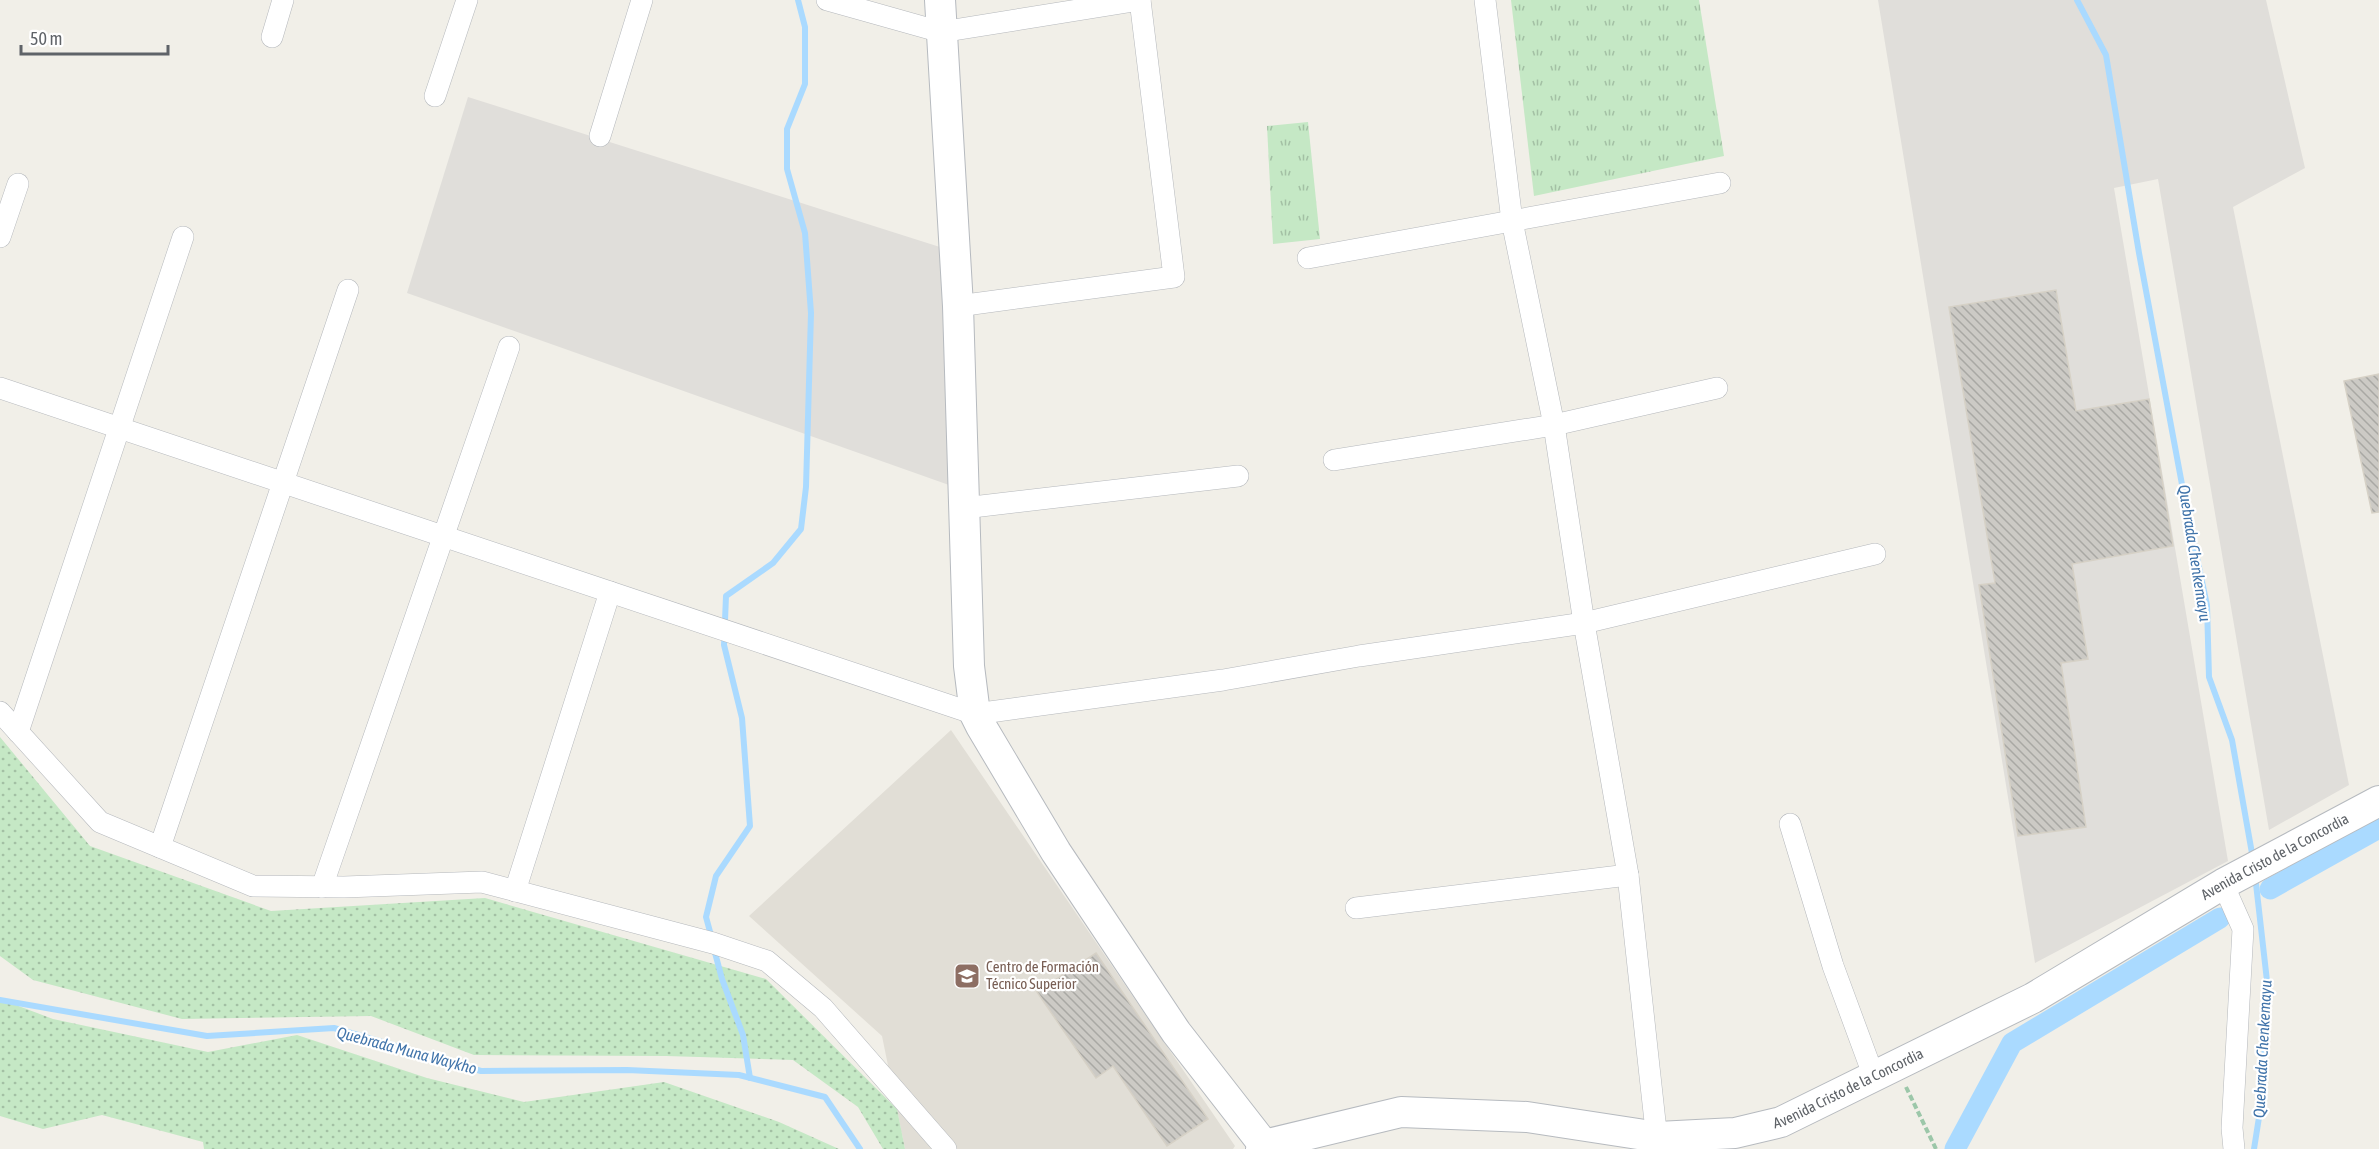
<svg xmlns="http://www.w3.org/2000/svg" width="2379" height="1149" font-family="'Asap Condensed',sans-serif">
  <defs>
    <pattern id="grass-dots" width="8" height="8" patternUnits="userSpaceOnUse" patternTransform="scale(1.5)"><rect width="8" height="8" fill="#c5e8c5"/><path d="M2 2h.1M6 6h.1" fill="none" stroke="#a3c0a4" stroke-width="1.8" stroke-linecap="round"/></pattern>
    <pattern id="park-tufts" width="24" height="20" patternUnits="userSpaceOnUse" patternTransform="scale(1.5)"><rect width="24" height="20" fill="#c5e8c5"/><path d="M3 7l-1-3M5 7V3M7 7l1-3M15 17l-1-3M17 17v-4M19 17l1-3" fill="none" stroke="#a3c0a4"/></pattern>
    <pattern id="building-back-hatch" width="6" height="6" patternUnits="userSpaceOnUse" patternTransform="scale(1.5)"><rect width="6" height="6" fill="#cccac5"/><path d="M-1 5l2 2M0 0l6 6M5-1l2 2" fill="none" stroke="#a9a8a4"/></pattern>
  </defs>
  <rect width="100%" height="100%" fill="#f1efe8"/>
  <g fill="#e0deda">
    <polygon points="1878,0 2266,0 2305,168 2233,207 2349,785 2269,830 2158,179 2114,188 2228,861 2035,963"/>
    <polygon points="468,97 943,248 949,485 407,293"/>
  </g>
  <polygon fill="#e1ded6" points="951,730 1235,1146 1233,1149 905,1149 882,1036 749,916"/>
  <g fill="url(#grass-dots)">
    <polygon points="0,737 90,846 271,911 485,898 766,979 897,1109 905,1149 883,1149 858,1107 793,1060 666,1056 474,1055 371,1016 182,1019 33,980 0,956"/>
    <polygon points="0,999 53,1019 208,1052 297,1035 427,1078 524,1102 664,1082 779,1122 839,1149 204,1149 203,1142 102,1115 43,1129 0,1116"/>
  </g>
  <g fill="url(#park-tufts)">
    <polygon points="1511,0 1699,0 1724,156 1534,196"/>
    <polygon points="1308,122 1320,239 1273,244 1267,126"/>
  </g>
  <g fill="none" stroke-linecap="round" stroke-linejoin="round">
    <g stroke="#aadaff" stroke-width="6">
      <polyline points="2077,0 2106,55 2139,253 2186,506 2207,605 2209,677 2232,740 2253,859"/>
      <polyline points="712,939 706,917 716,876 750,826 742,718 724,645 726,596 773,563 801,529 806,487 811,313 805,233 787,169 787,129 805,84 805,27 798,0"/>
      <polyline points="714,949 722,979 743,1035 750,1078"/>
      <polyline points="0,1000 207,1036 334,1028 481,1071 627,1070 739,1075 825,1097 860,1149"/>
      <polyline points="2254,1149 2263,1092 2267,981 2255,875"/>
    </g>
    <g stroke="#aadaff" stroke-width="21">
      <polyline points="2270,889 2379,828"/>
      <polyline points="1955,1149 2012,1043 2220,918"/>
    </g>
  </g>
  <g fill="url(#building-back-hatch)" stroke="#d6d1c6" stroke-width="1.5">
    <polygon points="2056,290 2076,411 2149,399 2173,546 2072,564 2088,659 2061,663 2086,827 2018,836 1979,585 1995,583 1949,307"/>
    <polygon points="2379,374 2379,512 2372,513 2344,381"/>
    <polygon points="1096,953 1208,1119 1167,1146 1113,1066 1096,1078 1037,992"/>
  </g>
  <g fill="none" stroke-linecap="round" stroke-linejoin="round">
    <g stroke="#b5b8bc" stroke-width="22">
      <g id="street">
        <polyline points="827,0 941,32 1140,0"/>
        <polyline points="1485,0 1512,221 1554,425 1584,623 1628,875 1658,1149"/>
        <polyline points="272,37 283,0"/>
        <polyline points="435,96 467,0"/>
        <polyline points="600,136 642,0"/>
        <polyline points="0,237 18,184"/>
        <polyline points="1308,258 1720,183"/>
        <polyline points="958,306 1174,277 1140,0"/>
        <polyline points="0,388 975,714 1223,680 1359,656 1584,623 1875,554"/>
        <polyline points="1334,460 1554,425 1717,388"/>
        <polyline points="964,508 1238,476"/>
        <polyline points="0,712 100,822 253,886 344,887 482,882 713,943 767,961 823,1008 946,1149"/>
        <polyline points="18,732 183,237"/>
        <polyline points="1790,824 1833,966 1874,1077"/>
        <polyline points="160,847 348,290"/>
        <polyline points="2223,884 2243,929 2232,1128 2234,1149"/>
        <polyline points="322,887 509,347"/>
        <polyline points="515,891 610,592"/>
        <polyline points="1356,908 1628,875"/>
      </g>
    </g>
    <g stroke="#b6babf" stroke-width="32">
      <g id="secondary">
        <polyline points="940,0 958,306 969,666 975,714 981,726 1056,852 1176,1032 1264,1145"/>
        <path id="s1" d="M1261 1149 1264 1145 1401 1112 1527 1117 1658 1137 1735 1133 1781 1122 2033 998 2223 884 2379 801"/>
      </g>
    </g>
    <polyline stroke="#9cc7a9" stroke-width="4" stroke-dasharray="6 3" stroke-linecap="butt" points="1906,1087 1936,1149"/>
    <use href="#street" stroke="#fff" stroke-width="21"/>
    <use href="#secondary" stroke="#fff" stroke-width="30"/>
  </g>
  <defs>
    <g id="university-square" transform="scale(1.35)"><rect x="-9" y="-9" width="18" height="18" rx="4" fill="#8d6e63" stroke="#fff"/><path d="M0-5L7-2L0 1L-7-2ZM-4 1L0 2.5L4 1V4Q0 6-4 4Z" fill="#fff"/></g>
  </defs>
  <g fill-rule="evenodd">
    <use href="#university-square" x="967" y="976"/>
  </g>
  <g text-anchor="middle" stroke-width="4.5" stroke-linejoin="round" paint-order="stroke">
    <g font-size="15" fill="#5f6368" stroke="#fff">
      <text dy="5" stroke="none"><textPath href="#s1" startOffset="1090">Avenida Cristo de la Concordia</textPath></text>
      <text dy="5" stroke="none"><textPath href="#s1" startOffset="604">Avenida Cristo de la Concordia</textPath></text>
    </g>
    <g font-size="15" fill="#785e54" stroke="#fff" text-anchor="start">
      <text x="986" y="972">Centro de Formación<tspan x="986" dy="17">Técnico Superior</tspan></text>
    </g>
    <g font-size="16" font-style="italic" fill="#4174aa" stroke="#fff">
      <text transform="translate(2195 553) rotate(81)" y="6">Quebrada Chenkemayu</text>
      <text transform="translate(2262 1049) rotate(-87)" y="6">Quebrada Chenkemayu</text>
      <text transform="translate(407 1050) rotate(15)" y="6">Quebrada Muna Waykho</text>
    </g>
  </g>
  <path d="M21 45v9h147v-9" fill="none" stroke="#5f6368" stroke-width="3"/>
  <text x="30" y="45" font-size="18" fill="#5f6368" stroke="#ffffff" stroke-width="4.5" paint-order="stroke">50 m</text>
</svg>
